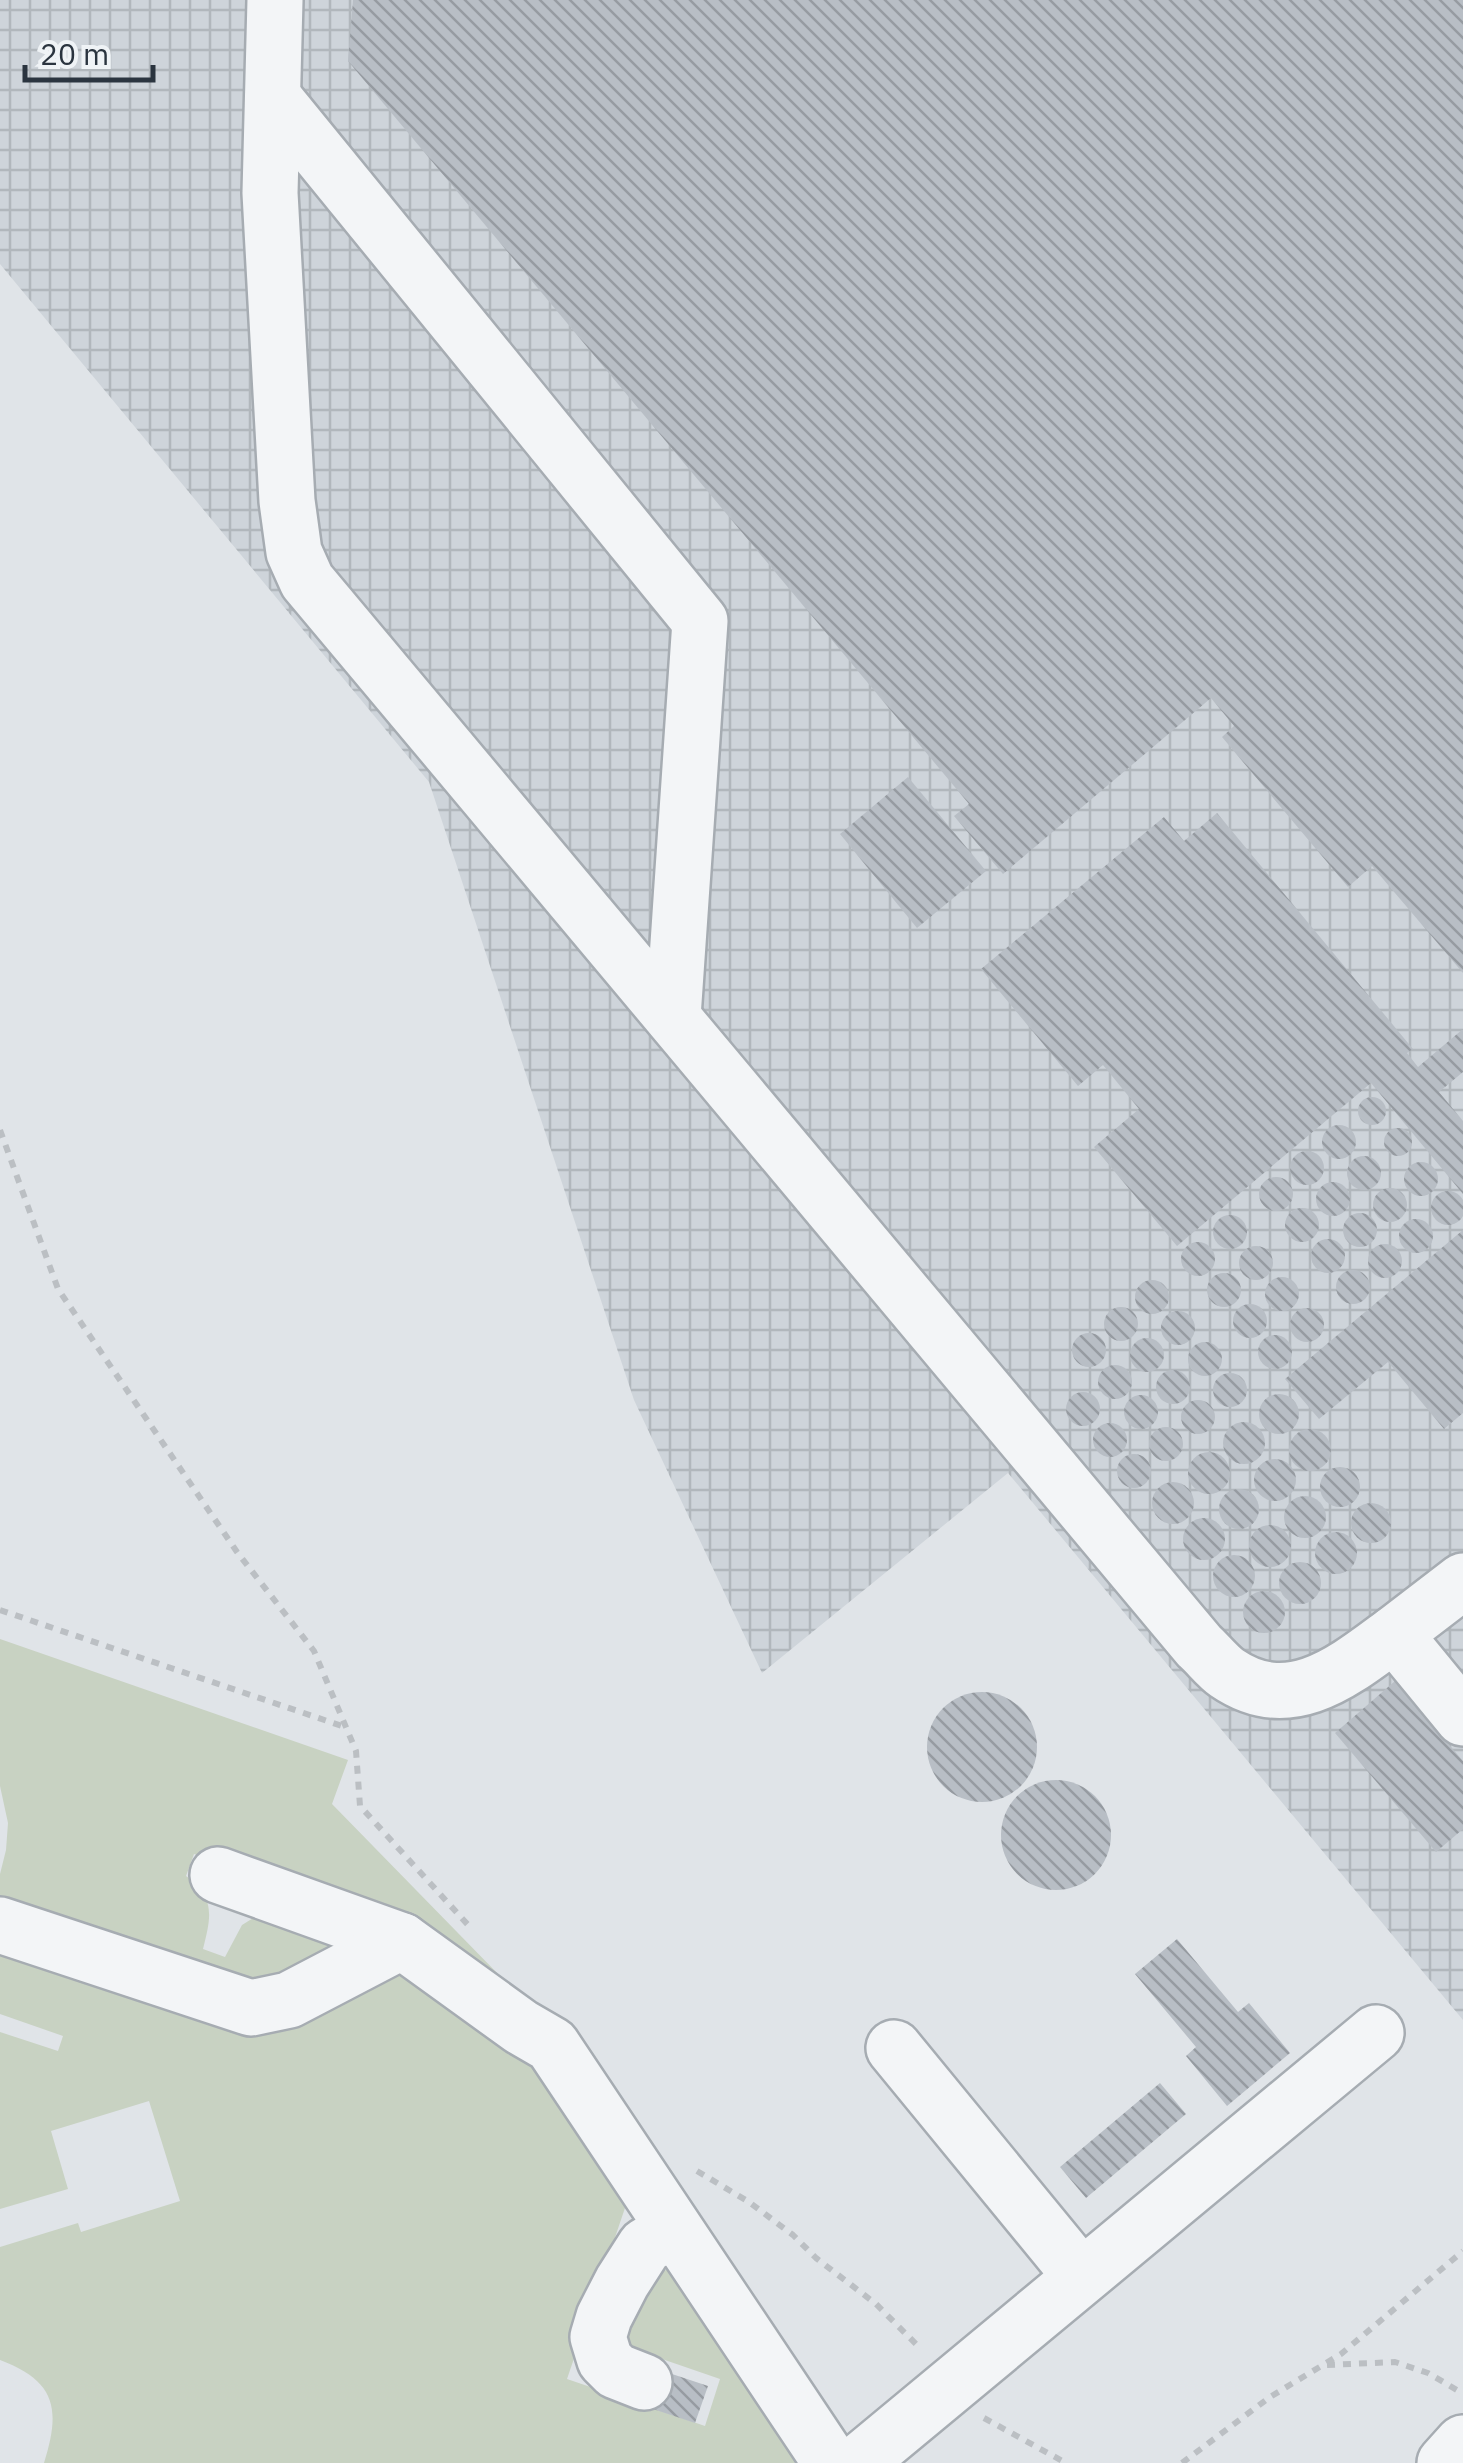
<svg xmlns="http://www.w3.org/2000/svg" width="1463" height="2463" font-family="'IBM Plex Sans',sans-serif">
  <defs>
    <pattern id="industrial-grid" width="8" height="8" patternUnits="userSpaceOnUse" patternTransform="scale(2.5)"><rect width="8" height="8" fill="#ced4da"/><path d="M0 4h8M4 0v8" fill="none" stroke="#b1b7bc"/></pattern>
    <pattern id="building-back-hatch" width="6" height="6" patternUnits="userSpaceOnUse" patternTransform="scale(2.5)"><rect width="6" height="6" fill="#b8bec5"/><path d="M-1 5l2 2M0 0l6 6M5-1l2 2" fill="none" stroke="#969ba1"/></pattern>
  </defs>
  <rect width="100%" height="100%" fill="#e0e4e8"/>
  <polygon fill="url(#industrial-grid)" points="0,0 1463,0 1463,2020 1008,1473 762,1673 634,1400 429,782 0,264"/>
  <g fill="#c8d2c2">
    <path d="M0 1639 348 1760 332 1804 536 2013 302 1891 194 1854 186 1876C216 1897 211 1918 203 1949L225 1957 242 1925 258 1915 327 1927 337 1950 278 1993 0 1904V1874L6 1850 8 1823 0 1786Z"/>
    <path d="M0 1951 250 2018 396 1967 516 2032 626 2205 567 2379 705 2426 720 2379 662 2359 642 2360 617 2338 650 2273 667 2270 682 2275 816 2463H44C61 2409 56 2381 0 2360V2247L78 2223 81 2232 180 2201 149 2101 51 2131 68 2189 0 2209V2032L58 2051 63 2036 0 2014Z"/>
  </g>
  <g fill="url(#building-back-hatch)">
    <polygon points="353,0 1463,0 1463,973 1372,866 1348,887 1222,737 1234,726 1211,698 1003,874 954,816 969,804 348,61"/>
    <polygon points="908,777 986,871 917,928 840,834"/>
    <polygon points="1217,813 1413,1049 1407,1053 1418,1067 1463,1029 1463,1072 1439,1092 1463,1121 1463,1194 1371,1083 1177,1246 1094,1147 1139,1109 1103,1065 1078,1086 981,969 1164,817 1184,841"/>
    <circle cx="1372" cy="1111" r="14"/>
    <circle cx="1339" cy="1142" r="17"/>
    <circle cx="1398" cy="1142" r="14"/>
    <circle cx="1307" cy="1168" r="17"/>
    <circle cx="1364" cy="1173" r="17"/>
    <circle cx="1421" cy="1179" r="17"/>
    <circle cx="1276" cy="1194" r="17"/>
    <circle cx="1333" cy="1199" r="17"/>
    <circle cx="1390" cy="1205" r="17"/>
    <circle cx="1448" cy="1208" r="17"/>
    <circle cx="1302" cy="1225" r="17"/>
    <circle cx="1360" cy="1230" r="17"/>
    <circle cx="1230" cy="1232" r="17"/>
    <circle cx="1416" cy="1236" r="17"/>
    <polygon points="1463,1230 1463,1413 1444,1429 1388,1362 1319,1419 1285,1379"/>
    <circle cx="1328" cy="1256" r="17"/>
    <circle cx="1198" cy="1259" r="17"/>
    <circle cx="1385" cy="1261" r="17"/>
    <circle cx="1256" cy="1263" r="17"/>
    <circle cx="1353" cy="1287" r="17"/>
    <circle cx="1224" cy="1290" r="17"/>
    <circle cx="1282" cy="1294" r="17"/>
    <circle cx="1152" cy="1297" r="17"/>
    <circle cx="1250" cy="1321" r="17"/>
    <circle cx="1121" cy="1324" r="17"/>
    <circle cx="1307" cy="1325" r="17"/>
    <circle cx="1178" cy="1328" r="17"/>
    <circle cx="1089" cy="1350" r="17"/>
    <circle cx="1275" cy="1352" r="17"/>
    <circle cx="1147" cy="1355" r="17"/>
    <circle cx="1205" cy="1359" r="17"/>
    <circle cx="1115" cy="1382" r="17"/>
    <circle cx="1173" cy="1387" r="17"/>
    <circle cx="1230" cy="1390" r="17"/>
    <circle cx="1083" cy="1409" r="17"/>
    <circle cx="1279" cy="1414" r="20"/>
    <circle cx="1141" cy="1412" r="17"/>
    <circle cx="1198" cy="1417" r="17"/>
    <circle cx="1244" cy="1443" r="21"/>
    <circle cx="1110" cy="1440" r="17"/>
    <circle cx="1166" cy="1444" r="17"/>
    <circle cx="1310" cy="1450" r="21"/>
    <circle cx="1209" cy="1473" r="21"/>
    <circle cx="1134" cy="1471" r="17"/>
    <circle cx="1275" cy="1480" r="21"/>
    <circle cx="1340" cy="1487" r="20"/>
    <circle cx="1173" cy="1503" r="21"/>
    <circle cx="1239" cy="1509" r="20"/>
    <circle cx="1305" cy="1517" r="21"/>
    <circle cx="1371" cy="1523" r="20"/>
    <circle cx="1204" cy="1539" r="21"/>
    <circle cx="1270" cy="1546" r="21"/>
    <circle cx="1336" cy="1553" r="21"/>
    <circle cx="1234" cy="1576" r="21"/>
    <circle cx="1300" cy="1583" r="21"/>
    <circle cx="1264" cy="1612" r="21"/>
    <polygon points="1395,1681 1463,1761 1463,1829 1436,1852 1335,1733"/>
    <circle cx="982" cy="1747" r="55"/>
    <circle cx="1056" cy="1835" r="55"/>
    <polygon points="1177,1939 1238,2012 1249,2003 1290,2053 1227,2106 1186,2056 1196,2047 1135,1974"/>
    <polygon points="1160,2083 1186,2114 1086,2198 1060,2167"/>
    <polygon points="660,2370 708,2386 695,2423 647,2407"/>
  </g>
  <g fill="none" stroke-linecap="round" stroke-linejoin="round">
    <g stroke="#a6acb2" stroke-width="60">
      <g id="minor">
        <path d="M275 0 270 193 287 501 294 552 307 581 1199 1646C1208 1654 1217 1666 1227 1673 1290 1716 1344 1671 1394 1634L1463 1718"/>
        <polyline points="273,97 700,621 673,1017"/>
        <polyline points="1394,1634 1463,1581"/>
        <polyline points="218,1875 402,1941 521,2027 552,2045 831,2463"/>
        <polyline points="0,1925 251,2008 289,2000 402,1941"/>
        <polyline points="894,2048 1081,2276"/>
        <polyline points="644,2382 616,2371 605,2360 598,2337 604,2317 622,2282 645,2246 674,2229"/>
        <polyline points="858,2463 1376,2033"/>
        <polyline points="1445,2463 1463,2443"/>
      </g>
    </g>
    <g stroke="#bbbfc3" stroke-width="6" stroke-dasharray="8 8" stroke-linecap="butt">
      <polyline points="0,1130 58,1289 237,1552 314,1651 356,1751 360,1806 469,1926"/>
      <polyline points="0,1610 345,1727"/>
      <polyline points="697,2171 749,2202 793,2235 816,2258 876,2304 921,2349"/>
      <polyline points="1327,2365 1395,2362 1428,2373 1462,2393"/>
      <polyline points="984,2418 1066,2463"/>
      <polyline points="1182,2463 1270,2397 1341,2354 1463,2251"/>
    </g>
    <use href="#minor" stroke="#f3f5f7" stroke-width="55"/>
  </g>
  <path d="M25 65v15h128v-15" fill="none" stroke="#2a343f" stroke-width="5"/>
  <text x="40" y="65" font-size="30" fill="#2a343f" stroke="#eff3f6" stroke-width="8" paint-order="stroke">20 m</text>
</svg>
